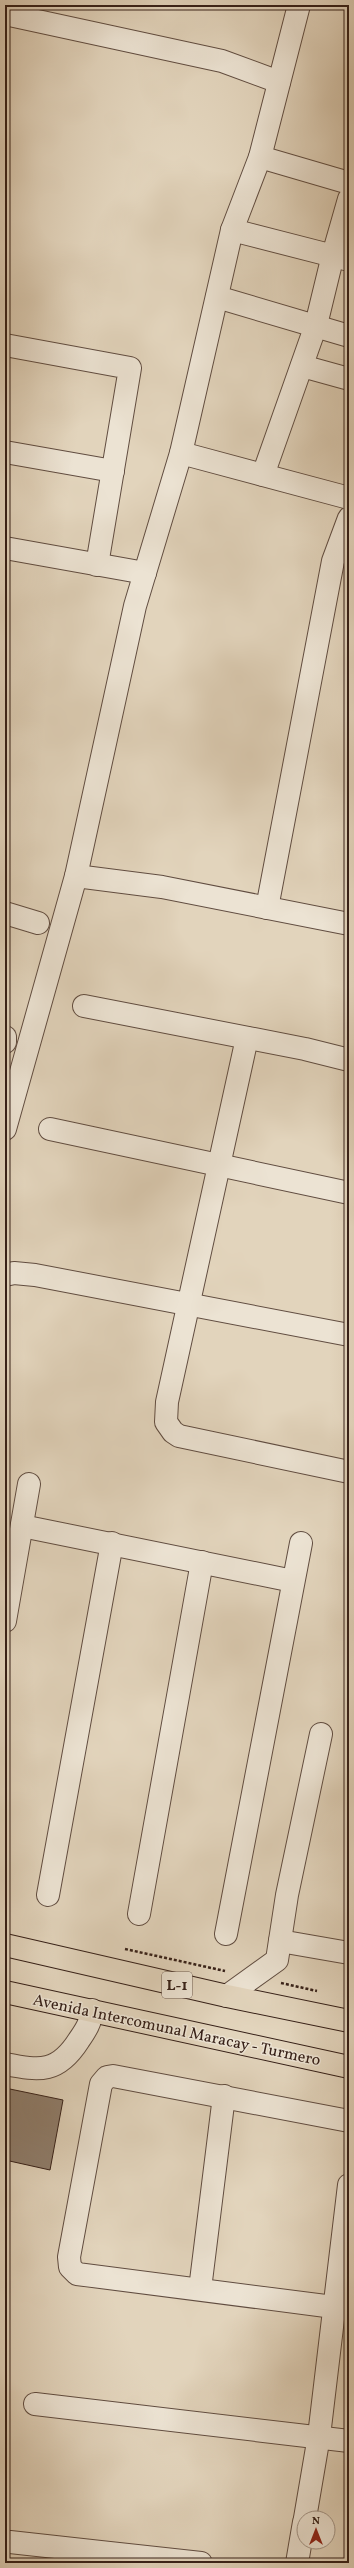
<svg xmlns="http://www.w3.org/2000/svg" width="354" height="2568" font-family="Vollkorn,serif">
  <rect width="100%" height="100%" fill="#e2d4bc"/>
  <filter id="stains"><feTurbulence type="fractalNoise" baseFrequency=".005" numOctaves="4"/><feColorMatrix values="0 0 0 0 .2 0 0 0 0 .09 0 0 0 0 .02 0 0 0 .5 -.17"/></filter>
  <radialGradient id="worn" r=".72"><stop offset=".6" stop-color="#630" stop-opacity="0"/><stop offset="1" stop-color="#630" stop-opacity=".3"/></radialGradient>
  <polygon fill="#8f7e6d" stroke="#362018" points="5,2088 63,2100 50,2170 5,2160"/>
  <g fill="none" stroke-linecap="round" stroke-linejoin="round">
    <g stroke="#614d41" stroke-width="24">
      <g id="minor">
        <polyline points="5,14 222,61 279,82"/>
        <polyline points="260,157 349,183"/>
        <polyline points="232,230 349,260"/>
        <polyline points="217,297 349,336"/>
        <polyline points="5,345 130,368 97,565"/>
        <polyline points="302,366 349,379"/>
        <polyline points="5,452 113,471"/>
        <polyline points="181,453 349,498"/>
        <polyline points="263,475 316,325 333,255 349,199"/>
        <polyline points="5,548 145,573"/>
        <polyline points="76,876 162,887 349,924"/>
        <polyline points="267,908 333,561 349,518"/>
        <polyline points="5,913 38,923"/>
        <polyline points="84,1006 305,1049 349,1060"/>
        <polyline points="5,1037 5,1042"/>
        <polyline points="247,1038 167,1402 166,1422 173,1432 179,1436 349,1472"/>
        <polyline points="5,1129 76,876 135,606 181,453 232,230 260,157 299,5"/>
        <polyline points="50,1129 349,1193"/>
        <polyline points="5,1275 14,1273 35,1275 349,1335"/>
        <polyline points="22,1526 293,1581"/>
        <polyline points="5,1621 29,1484"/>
        <polyline points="48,1895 112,1543"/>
        <polyline points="139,1914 202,1562"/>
        <polyline points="226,1934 301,1543"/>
        <polyline points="280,1941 349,1953"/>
        <polyline points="227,1996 277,1960 287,1895 321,1734"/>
        <path d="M5 2064C41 2071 58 2073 79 2040 86 2030 91 2022 92 2010"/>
        <polyline points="349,2121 113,2076 107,2077 101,2084 69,2257 70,2267 77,2274 349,2309"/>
        <polyline points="200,2289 224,2096"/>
        <polyline points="35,2404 349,2441"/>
        <polyline points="305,2518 319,2436 349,2185"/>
        <polyline points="10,2542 201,2563"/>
        <polyline points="297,2563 304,2522"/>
      </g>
    </g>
    <g stroke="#362018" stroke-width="24">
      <g id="major">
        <polyline points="5,1945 227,1996 349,2021"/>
        <polyline points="5,1992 349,2067"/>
      </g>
    </g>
    <g stroke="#362018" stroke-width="2.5" stroke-dasharray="3 2" stroke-linecap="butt">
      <polyline points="125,1949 225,1971"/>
      <polyline points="281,1983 317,1991"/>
    </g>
    <use href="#minor" stroke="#ece3d3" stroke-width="22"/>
    <use href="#major" stroke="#e2d4bc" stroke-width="22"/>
  </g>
  <g text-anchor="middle" stroke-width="3" stroke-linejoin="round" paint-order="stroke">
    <rect fill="#ece3d3" stroke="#6d5a50" stroke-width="1" x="162" y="1972" width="30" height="26" rx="3"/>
    <g font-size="15" font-weight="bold" fill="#362018">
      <text x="177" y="1990">L-1</text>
    </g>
    <g font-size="16" fill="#362018" stroke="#ece3d3">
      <text transform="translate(177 2029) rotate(12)" y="6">Avenida Intercomunal Maracay - Turmero</text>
    </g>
  </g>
  <rect width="354" height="2568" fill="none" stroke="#e2d4bc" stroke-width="20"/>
  <rect x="6" y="6" width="342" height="2556" fill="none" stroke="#362018" stroke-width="2"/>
  <rect x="10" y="10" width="334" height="2548" fill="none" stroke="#362018"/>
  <g transform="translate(316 2530)"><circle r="19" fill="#ece3d3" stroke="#a39588"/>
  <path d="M0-3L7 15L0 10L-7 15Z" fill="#8f2418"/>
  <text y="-6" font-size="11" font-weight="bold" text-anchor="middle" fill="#362018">N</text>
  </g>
  <rect width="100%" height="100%" filter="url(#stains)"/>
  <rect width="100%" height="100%" fill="url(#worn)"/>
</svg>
